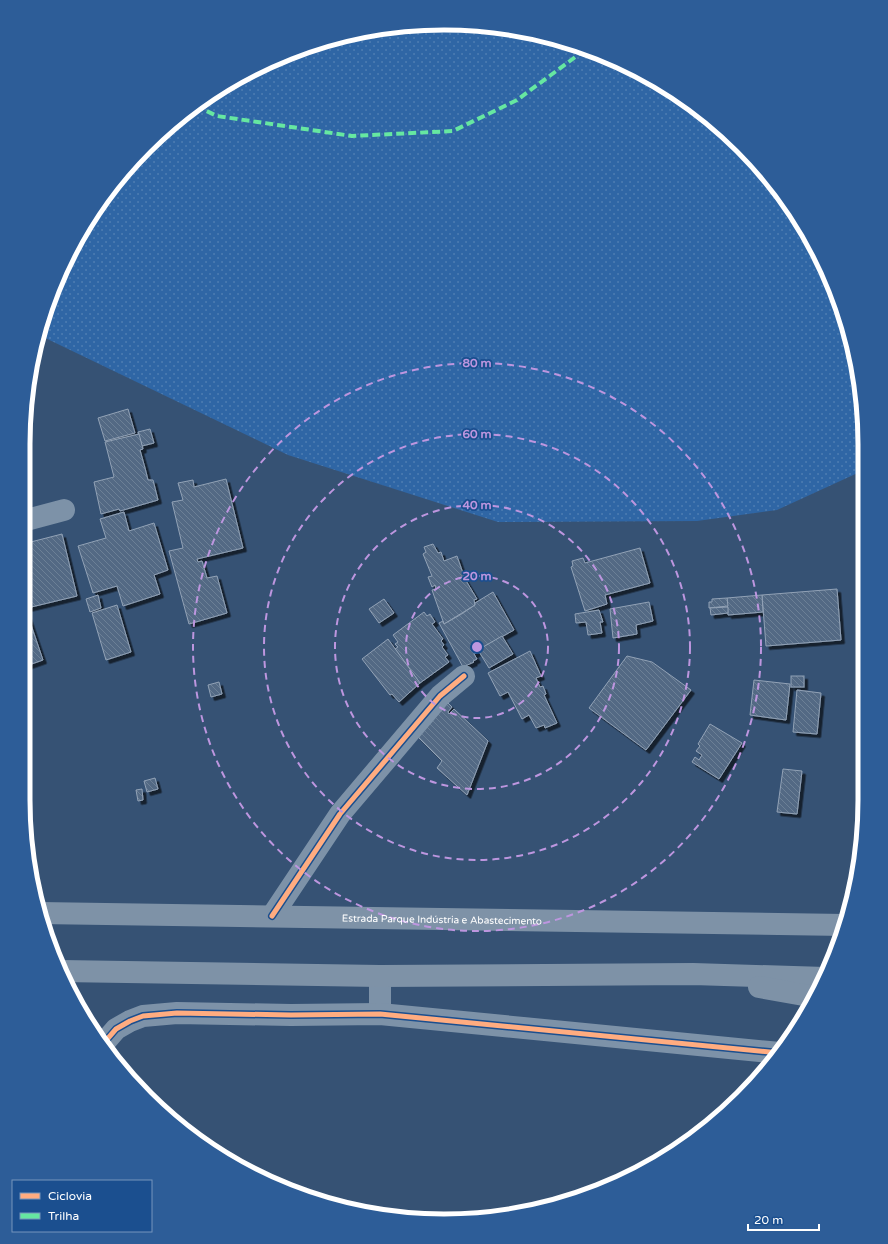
<svg xmlns="http://www.w3.org/2000/svg" width="888" height="1244" font-family="'Varela Round',sans-serif">
  <defs>
    <pattern id="grass-dots" width="8" height="8" patternUnits="userSpaceOnUse"><rect width="8" height="8" fill="#2f66a5"/><path d="M2 2h.1M6 6h.1" fill="none" stroke="#4e7db2" stroke-width="1.8" stroke-linecap="round"/></pattern>
    <pattern id="building-back-hatch" width="6" height="6" patternUnits="userSpaceOnUse"><rect width="6" height="6" fill="#526984"/><path d="M-1 5l2 2M0 0l6 6M5-1l2 2" fill="none" stroke="#6c8096"/></pattern>
    <filter id="shadow"><feDropShadow dx="3.5" dy="3.5" stdDeviation="0" flood-color="#0009"/></filter>
  </defs>
  <rect width="100%" height="100%" fill="#365274"/>
  <polygon fill="url(#grass-dots)" points="472,24 553,37 630,67 700,110 761,167 794,210 833,283 861,389 862,471 777,510 697,521 498,522 288,455 39,335 55,283 80,233 127,167 167,127 234,79 309,45 389,27"/>
  <g fill="url(#building-back-hatch)" stroke="#92a2b6" filter="url(#shadow)">
    <polygon points="128,409 135,433 105,441 98,418"/>
    <polygon points="150,429 154,443 142,446 138,432"/>
    <polygon points="139,434 143,449 140,450 145,468 148,480 153,480 158,500 120,511 119,509 101,514 94,482 114,477 105,442"/>
    <polygon points="226,479 243,548 197,559 198,562 202,561 207,578 217,576 227,613 189,624 169,551 183,548 172,502 183,500 178,483 193,480 194,487"/>
    <polygon points="124,512 129,531 154,523 168,570 154,575 160,594 123,606 117,586 93,593 78,546 106,538 100,519"/>
    <polygon points="62,534 77,596 23,609 23,544"/>
    <polygon points="433,544 438,553 441,552 444,561 457,556 465,579 477,599 474,600 475,605 444,624 432,590 436,589 435,585 432,587 428,577 432,576 423,554 426,552 424,547"/>
    <polygon points="640,548 650,583 605,595 607,604 585,611 571,567 573,566 572,561 583,558 585,563"/>
    <polygon points="837,589 841,640 766,646 762,595"/>
    <polygon points="493,592 514,630 478,650 478,652 474,654 477,659 473,661 474,662 463,667 439,623 443,621 444,624 460,615 475,605 475,603"/>
    <polygon points="98,595 101,608 90,612 86,599"/>
    <polygon points="762,595 763,612 728,615 727,598"/>
    <polygon points="727,598 728,606 709,608 709,602 712,602 712,599"/>
    <polygon points="384,599 394,613 379,623 369,609"/>
    <polygon points="649,602 653,621 636,625 637,634 613,638 610,609"/>
    <polygon points="117,605 131,652 106,660 92,613"/>
    <polygon points="728,607 728,613 711,615 710,608"/>
    <polygon points="599,610 603,622 600,622 602,633 588,635 586,622 576,623 575,614"/>
    <polygon points="424,612 427,616 430,614 435,622 432,624 443,639 441,641 444,645 442,647 448,655 445,657 449,662 420,683 395,649 398,647 395,644 398,642 393,635"/>
    <polygon points="28,616 43,660 23,667 23,618"/>
    <polygon points="502,636 513,654 489,668 478,650"/>
    <polygon points="388,639 420,683 399,702 392,694 390,695 362,659"/>
    <polygon points="530,651 541,676 536,678 540,687 543,686 546,694 544,695 557,723 545,728 544,725 536,728 529,715 522,719 508,692 500,696 488,673"/>
    <polygon points="627,656 652,662 691,690 646,750 589,708"/>
    <rect x="791" y="676" width="13" height="11"/>
    <polygon points="754,680 790,684 786,720 750,715"/>
    <polygon points="219,682 222,694 211,697 208,685"/>
    <polygon points="797,690 821,693 817,734 793,732"/>
    <polygon points="448,703 452,707 448,712 449,714 454,709 488,741 467,795 437,768 442,761 417,736"/>
    <polygon points="710,724 742,743 719,779 692,762 695,757 699,760 702,755 696,751 700,746 698,744"/>
    <polygon points="783,769 802,771 797,814 777,812"/>
    <polygon points="155,778 158,789 147,792 144,781"/>
    <polygon points="142,789 143,800 138,801 136,790"/>
  </g>
  <g fill="none" stroke-linecap="round" stroke-linejoin="round">
    <g stroke="#7d92a8" stroke-width="22">
      <polyline points="23,521 64,510"/>
      <polyline points="272,916 340,814 440,696 464,676"/>
      <polyline points="380,1014 380,976"/>
      <polyline points="103,1044 116,1029 130,1021 143,1016 177,1013 291,1015 380,1014 780,1053"/>
    </g>
    <g stroke="#7e92a7" stroke-width="22">
      <path id="s1" d="M39 913 845 925"/>
      <polyline points="61,971 380,976 693,974 825,978"/>
      <polyline points="759,987 815,997"/>
    </g>
    <polyline stroke="#66e7a1" stroke-width="4" stroke-dasharray="8 4" stroke-linecap="butt" points="196,106 217,116 352,136 453,131 517,100 578,55 583,49"/>
    <g stroke="#1b4f8f" stroke-width="8">
      <g id="cycleway">
        <polyline points="272,916 340,814 440,696 464,676"/>
        <polyline points="103,1044 116,1029 130,1021 143,1016 177,1013 291,1015 380,1014 780,1053"/>
      </g>
    </g>
    <use href="#cycleway" stroke="#ffac80" stroke-width="5"/>
  </g>
  <g fill="none" stroke="#bd96df" stroke-width="2" stroke-dasharray="7 5">
    <circle cx="477" cy="647" r="71"/>
    <circle cx="477" cy="647" r="142"/>
    <circle cx="477" cy="647" r="213"/>
    <circle cx="477" cy="647" r="284"/>
  </g>
  <g text-anchor="middle" stroke-width="3.5" stroke-linejoin="round" paint-order="stroke">
    <g font-size="10" fill="#fff" stroke="#1b4f8f">
      <text dy="4" stroke="none"><textPath href="#s1" startOffset="403">Estrada Parque Indústria e Abastecimento</textPath></text>
    </g>
  </g>
  <path d="M0 0H888V1244H0ZM444 30H444A414 414 0 0 1 858 444V800A414 414 0 0 1 444 1214H444A414 414 0 0 1 30 800V444A414 414 0 0 1 444 30Z" fill="#2d5d98" fill-rule="evenodd"/>
  <path fill="none" stroke="#fff" stroke-width="5" d="M444 30H444A414 414 0 0 1 858 444V800A414 414 0 0 1 444 1214H444A414 414 0 0 1 30 800V444A414 414 0 0 1 444 30Z"/>
  <circle cx="477" cy="647" r="6" fill="#bd96df" stroke="#1b4f8f" stroke-width="2"/>
  <g font-size="12" text-anchor="middle" font-weight="bold" fill="#bd96df" stroke="#1b4f8f" stroke-width="3.5" stroke-linejoin="round" paint-order="stroke">
    <text x="477" y="367">80 m</text>
    <text x="477" y="438">60 m</text>
    <text x="477" y="509">40 m</text>
    <text x="477" y="580">20 m</text>
  </g>
  <rect x="12" y="1180" width="140" height="52" fill="#1b4f8f" stroke="#7695bc"/>
  <rect x="20" y="1193" width="20" height="6" fill="#ffac80" stroke="#7695bc"/>
  <text x="48" y="1200" font-size="12" fill="#ffffff">Ciclovia</text>
  <rect x="20" y="1213" width="20" height="6" fill="#66e7a1" stroke="#7695bc"/>
  <text x="48" y="1220" font-size="12" fill="#ffffff">Trilha</text>
  <path d="M748 1224v6h71v-6" fill="none" stroke="#ffffff" stroke-width="2"/>
  <text x="754" y="1224" font-size="12" fill="#ffffff" stroke="#1b4f8f" stroke-width="3" paint-order="stroke">20 m</text>
</svg>
